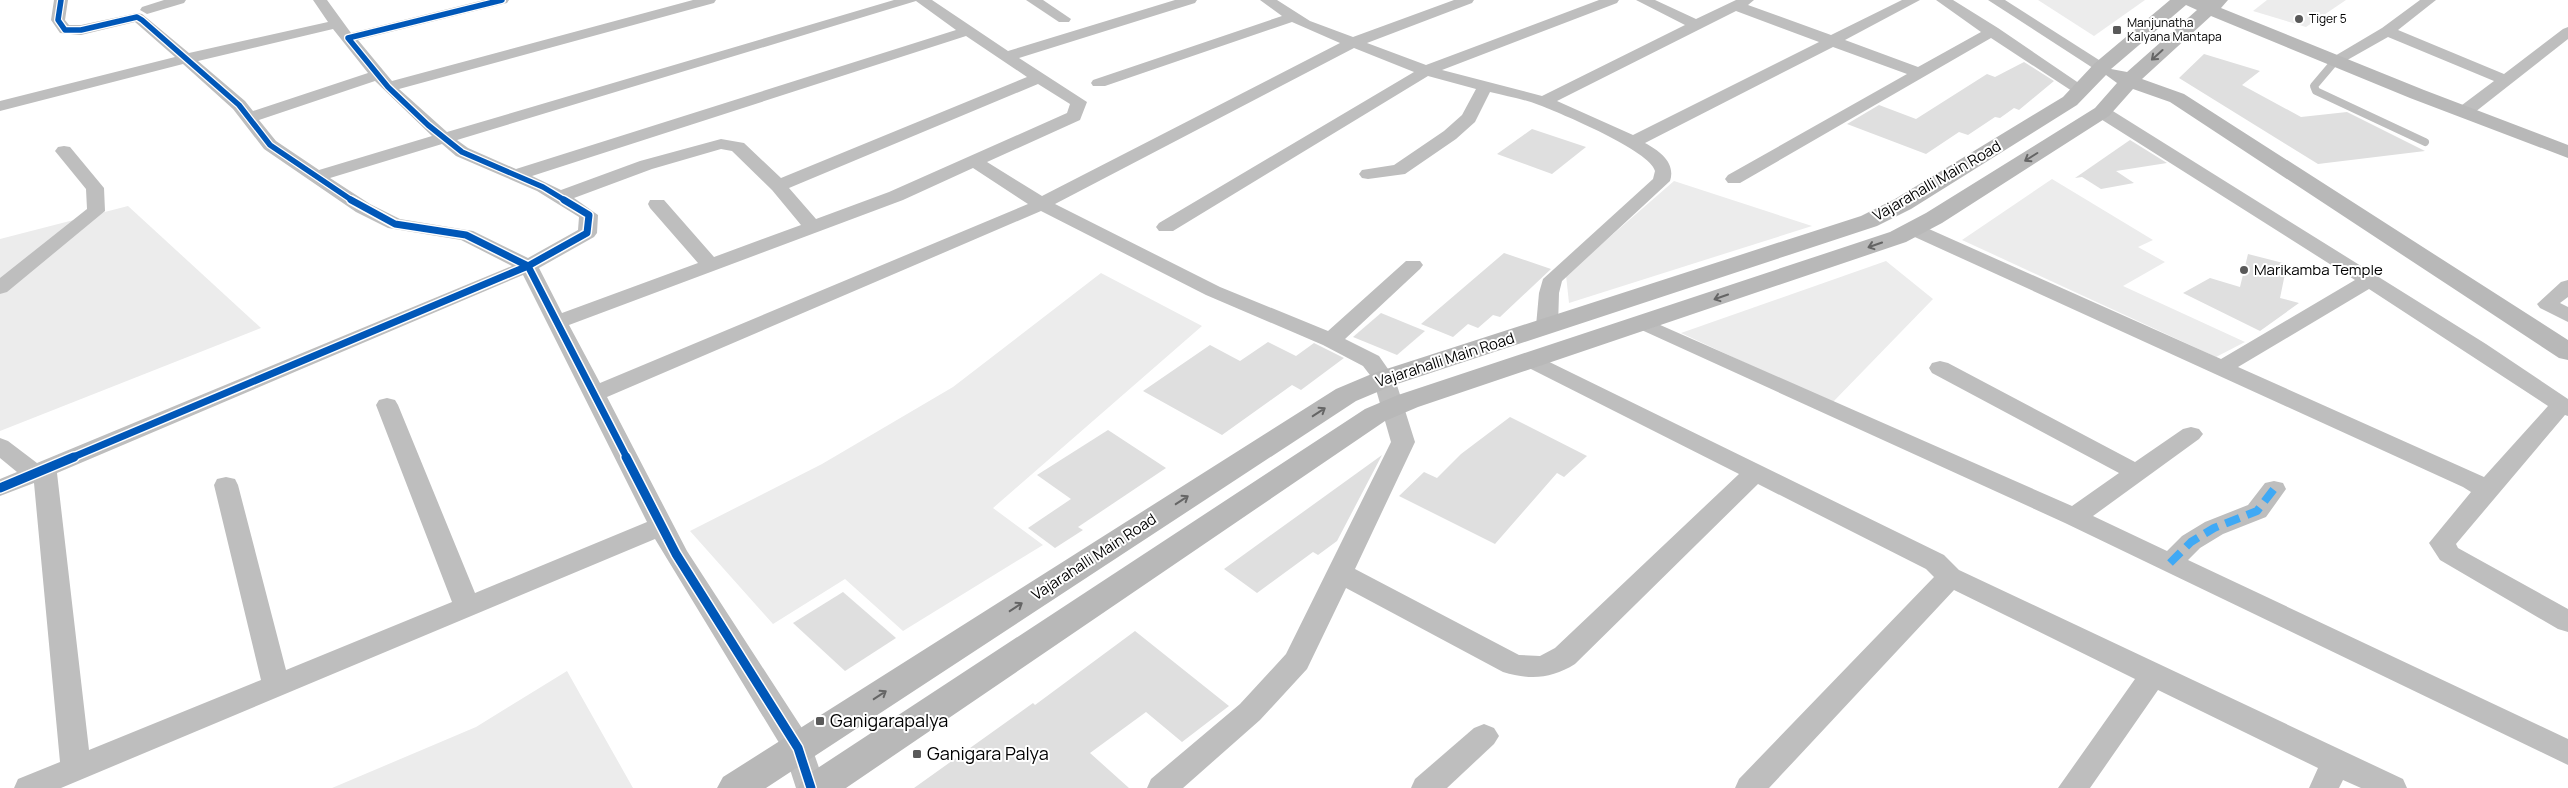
<svg xmlns="http://www.w3.org/2000/svg" width="2568" height="788" font-family="Manrope,sans-serif">
  <rect width="100%" height="100%" fill="#fff"/>
  <g fill="#ececec">
    <polygon points="2038,0 2145,0 2094,36"/>
    <polygon points="2267,0 2346,0 2306,27 2253,11"/>
    <polygon points="2052,179 2153,240 2138,247 2165,262 2123,286 2245,342 2216,357 1962,240"/>
    <polygon points="1674,181 1812,226 1569,303 1566,275"/>
    <polygon points="128,206 261,328 0,431 0,239"/>
    <polygon points="1886,261 1933,299 1832,403 1681,333"/>
    <polygon points="1101,273 1202,326 993,508 1043,545 903,631 845,579 773,624 690,531 822,464 953,387"/>
    <polygon points="567,671 633,788 332,788 476,727"/>
  </g>
  <g fill="#dfdfdf">
    <polygon points="2204,54 2260,71 2242,85 2301,117 2347,112 2425,151 2318,164 2179,78"/>
    <polygon points="2024,62 2054,81 2019,110 2014,108 2000,118 1995,117 1968,135 1959,132 1926,154 1847,124 1879,105 1916,119 1987,74 1995,77"/>
    <polygon points="1532,129 1586,147 1552,174 1497,154"/>
    <polygon points="2130,140 2167,163 2116,171 2134,183 2101,189 2082,177 2075,178"/>
    <polygon points="1504,253 1551,269 1500,317 1493,315 1478,328 1468,324 1453,337 1421,324"/>
    <polygon points="2248,254 2287,264 2280,298 2299,303 2260,331 2183,293 2210,278 2240,287"/>
    <polygon points="1381,313 1425,331 1397,355 1353,337"/>
    <polygon points="1268,342 1296,356 1314,343 1344,358 1301,390 1292,385 1222,435 1143,391 1210,345 1240,361"/>
    <polygon points="1510,417 1587,456 1564,477 1557,473 1495,544 1399,496 1424,472 1437,478 1461,454"/>
    <polygon points="1108,430 1166,468 1078,527 1083,530 1055,548 1028,528 1071,499 1037,475"/>
    <polygon points="1382,455 1337,541 1318,555 1313,552 1257,593 1224,569"/>
    <polygon points="843,592 896,638 845,671 793,623"/>
    <polygon points="1135,631 1229,706 1182,742 1146,712 1090,753 1129,788 914,788 1033,703 1035,705"/>
  </g>
  <g fill="none" stroke-linecap="round" stroke-linejoin="round">
    <polyline stroke="#bebebe" stroke-width="8" points="2336,60 2314,86 2316,91 2425,142"/>
    <g fill="#bebebe" fill-rule="evenodd">
      <path d="M54 0H68L65 20 69 25H81L137 13 142 14 189 53 328 22 313 0H327L351 33 484 0H509L507 3 358 40 392 81 693 0H716L714 3 399 89 447 132 894 0H932L1008 51 1175 0H1197L1195 3 1019 58 1087 102 1080 120 987 162 1042 196 1340 43 1292 22 1105 86H1093L1091 83 1093 80 1282 16 1260 0H1277L1310 21 1353 37 1454 0H1474L1472 3 1367 43 1426 65 1599 0H1619L1617 3 1442 70 1542 96 1685 25 1636 0H1655L1696 19 1736 0H1754L1748 5 1831 35 1902 0H1920L1845 40 1918 67 1981 32 1936 0H1953L1998 28 2089 90 2087 93H2075L1991 38 1740 183H1728L1725 179 1728 175 1907 74 1833 47 1645 143C1660 151 1676 163 1670 181L1562 281 1559 293 1558 326 1554 330 1547 332 1540 330 1536 326 1539 293 1543 279 1653 179 1655 171C1651 151 1560 113 1539 105 1524 99 1506 96 1490 92L1475 122 1456 139 1405 174 1368 179 1362 178 1359 174 1362 170 1394 165 1444 131 1462 115 1476 89 1428 76 1173 231H1159L1156 227 1159 223 1414 72 1354 48 1055 204 1220 287 1328 331 1406 261H1420L1423 265 1420 269 1345 339 1379 356 1395 379 1415 442 1355 569 1519 655 1540 656 1555 648 1739 474 1523 365 1520 360 1523 355 1531 353 1944 555 1959 570 2403 779 2407 788H2361L2343 780 2339 788H2309L2318 768 2158 690 2090 788H2058L2135 679 1954 590 1769 788H1735L1739 779 1934 577 1926 569 1758 484 1575 664C1551 679 1530 680 1503 672L1346 588 1307 669 1260 720 1183 788H1147L1151 779 1240 704 1286 654 1391 442 1373 379 1363 366 1323 345 1206 295 1041 211 607 397 687 551 809 739 826 788H796L784 751 655 539 61 788H14L18 779 60 762 34 483 0 496V479L17 472 0 458V438L8 441 37 463 512 266 461 240 388 228 356 212 264 149 233 109 183 64 0 111V101L175 57 135 22 81 35 60 33 51 20ZM916 1 956 30 516 169 468 148 457 140ZM1736 11 1819 42 1633 135 1557 101ZM333 29 368 73 253 111 245 101 198 61ZM966 36 1027 77 781 178 744 143 721 139 640 161 561 190 532 176ZM375 81 432 136 319 170 276 141 259 120ZM1038 84 1070 104 1067 113 889 192 816 219 789 188ZM442 144 456 156 537 191 579 217 578 230 528 258 473 231 400 219 370 204 330 178ZM721 149 732 151 772 190 801 225 714 257 664 200H650L648 204 650 208 698 263 562 313 539 268 594 237 597 233 598 215 574 198 652 169ZM973 168 1028 204 600 383 569 325 903 200ZM523 275 647 522 475 593 398 405 395 400 387 398 379 400 376 405 452 602 286 670 238 485 235 479 226 477 217 479 214 485 261 680 89 750 57 473Z"/>
      <polygon points="164,0 186,0 184,3 147,14 140,10 142,7"/>
      <polygon points="1026,0 1043,0 1071,19 1069,22 1059,22"/>
      <polygon points="1988,0 2005,0 2110,67 2102,72 2096,70"/>
      <polygon points="2420,0 2436,0 2398,30 2504,74 2563,29 2568,27 2568,39 2470,116 2464,117 2456,112 2458,108 2494,81 2388,37 2342,63 2336,65 2328,60 2382,28"/>
      <path d="M2102 107 2108 108 2486 344 2568 399V416L2565 415 2456 544 2458 548 2568 609V632L2558 629 2440 560 2429 543 2471 492 2463 487 1906 233 1903 229 1906 225H1920L2221 359 2355 280 2096 116 2094 112ZM2369 289 2548 406 2484 477 2238 367Z"/>
      <polygon points="64,146 70,147 104,188 105,211 7,292 0,294 0,278 87,209 86,189 55,151 58,147"/>
      <polygon points="2568,280 2568,297 2560,303 2568,307 2568,322 2540,308 2537,304 2561,282"/>
      <polygon points="1642,317 2072,506 2119,473 1932,373 1929,368 1932,363 1940,361 1948,363 2135,462 2183,429 2191,427 2199,429 2203,434 2199,439 2093,516 2167,551 2182,536 2205,522 2248,505 2265,483 2274,481 2283,483 2286,489 2266,517 2223,534 2200,548 2188,560 2568,739 2568,765 2065,523 1635,327 1631,323 1635,319"/>
      <polygon points="1484,724 1494,728 1499,736 1494,744 1447,788 1411,788 1415,779 1474,728"/>
    </g>
    <path fill="#b8b8b8" fill-rule="evenodd" d="M2170 0H2228L2221 8 2424 90 2568 145V158L2410 98 2211 16 2142 79 2184 94 2568 340V360L2559 358 2170 102 2133 89 2109 116 1942 223 1906 242 1418 407 1385 421 846 788H798L804 777 1365 409 1398 395 1890 232 1926 213 2095 108 2117 83 2106 75 2077 105 1911 209 1877 226 1394 385 1356 401 766 788H717L723 777 1336 389 1374 373 1861 216 1895 199 2063 97 2095 63ZM2186 5 2197 10 2127 72 2111 69Z"/>
    <polyline stroke="#3fa9f5" stroke-width="8" stroke-dasharray="15 8" stroke-linecap="butt" points="2170,563 2191,542 2214,528 2257,511 2274,489"/>
    <g stroke="#fff" stroke-width="8">
      <g id="cycleway-far2">
        <polyline points="61,0 58,20 65,30 81,30 137,17 142,20 239,105 270,145 353,201"/>
        <polyline points="502,0 348,38 388,87 428,125 462,152 543,187 566,201"/>
      </g>
    </g>
    <g stroke="#fff" stroke-width="10">
      <g id="cycleway-far1">
        <polyline points="351,200 395,224 466,235 528,266 587,233 589,215 564,200"/>
        <polyline points="71,458 528,266 627,458"/>
      </g>
    </g>
    <g stroke="#fff" stroke-width="12">
      <g id="cycleway">
        <polyline points="626,457 676,554 798,748 811,788"/>
        <polyline points="0,488 74,457"/>
      </g>
    </g>
    <use href="#cycleway-far2" stroke="#0057b8" stroke-width="5.5"/>
    <use href="#cycleway-far1" stroke="#0057b8" stroke-width="7"/>
    <use href="#cycleway" stroke="#0057b8" stroke-width="9"/>
  </g>
  <defs><path id="oneway-shaft" d="M-6 0H5M1.5-3L5.5 0L1.5 3" fill="none" stroke-width="1.6" stroke-linecap="round" stroke-linejoin="round" transform="scale(1.25)"/></defs>
  <g stroke="#656565">
    <use href="#oneway-shaft" transform="translate(2157 55) rotate(138)"/>
    <use href="#oneway-shaft" transform="translate(2031 157) rotate(148)"/>
    <use href="#oneway-shaft" transform="translate(1875 245) rotate(161)"/>
    <use href="#oneway-shaft" transform="translate(1721 297) rotate(161)"/>
    <use href="#oneway-shaft" transform="translate(1319 412) rotate(-33)"/>
    <use href="#oneway-shaft" transform="translate(1182 500) rotate(-33)"/>
    <use href="#oneway-shaft" transform="translate(1016 607) rotate(-33)"/>
    <use href="#oneway-shaft" transform="translate(880 695) rotate(-33)"/>
  </g>
  <g fill="#595959" stroke="#fff" stroke-width="2">
    <circle cx="2299" cy="19" r="5"/>
    <rect x="2112" y="25" width="10" height="10" rx="2.5"/>
    <circle cx="2244" cy="270" r="5"/>
    <rect x="815" y="716" width="10" height="10" rx="2.5"/>
    <rect x="912" y="749" width="10" height="10" rx="2.5"/>
  </g>
  <g text-anchor="middle" stroke-width="4" stroke-linejoin="round" paint-order="stroke">
    <g font-size="12" fill="#000" stroke="#fff" text-anchor="start">
      <text x="2309" y="23">Tiger 5</text>
      <text x="2127" y="27">Manjunatha<tspan x="2127" dy="14">Kalyana Mantapa</tspan></text>
    </g>
    <g font-size="15" fill="#000" stroke="#fff">
      <text transform="translate(1937 181) rotate(-30)" y="5">Vajarahalli Main Road</text>
      <text transform="translate(1445 360) rotate(-18)" y="5">Vajarahalli Main Road</text>
      <text transform="translate(1094 557) rotate(-33)" y="5">Vajarahalli Main Road</text>
    </g>
    <g font-size="15" fill="#000" stroke="#fff" text-anchor="start">
      <text x="2254" y="275">Marikamba Temple</text>
    </g>
    <g font-size="18" fill="#000" stroke="#fff" text-anchor="start">
      <text x="830" y="727">Ganigarapalya</text>
      <text x="927" y="760">Ganigara Palya</text>
    </g>
  </g>
</svg>
